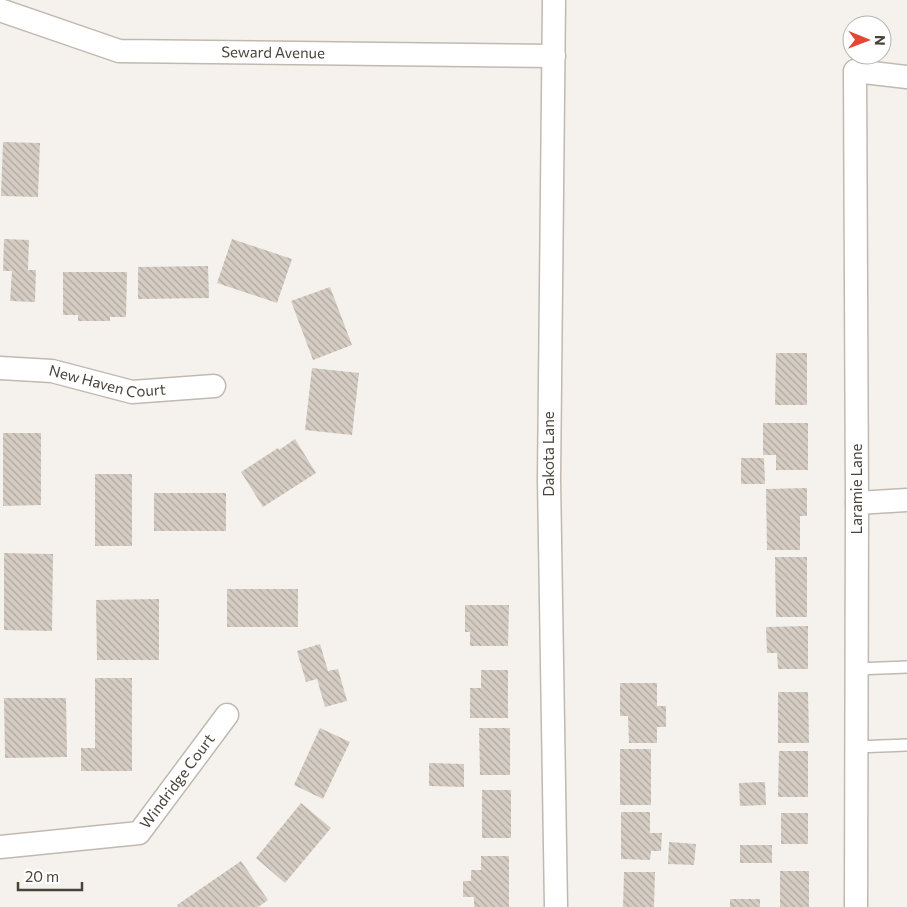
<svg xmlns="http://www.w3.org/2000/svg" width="907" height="907" font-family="Commissioner,sans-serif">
  <defs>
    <pattern id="building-back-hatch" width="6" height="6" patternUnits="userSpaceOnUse" patternTransform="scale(1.25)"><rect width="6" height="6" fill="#d5cdc3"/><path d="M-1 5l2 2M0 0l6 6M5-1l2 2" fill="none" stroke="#afa8a0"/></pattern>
  </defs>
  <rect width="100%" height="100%" fill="#f5f2ed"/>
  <g fill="url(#building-back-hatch)">
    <polygon points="3,142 40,143 38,197 1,196"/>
    <polygon points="4,239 29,240 28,270 36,270 35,302 10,301 12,271 3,271"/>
    <polygon points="232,239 292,259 277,303 217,283"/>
    <polygon points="208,266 209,298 138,299 138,267"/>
    <polygon points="63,272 127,272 126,317 110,317 110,321 78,321 78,315 63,315"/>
    <polygon points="330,287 352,345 313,360 291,301"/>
    <polygon points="776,353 807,353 807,405 775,405"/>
    <polygon points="312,368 359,373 352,435 305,430"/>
    <polygon points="763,423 808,423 808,470 776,470 776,455 763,455"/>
    <polygon points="3,433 41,433 41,505 3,506"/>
    <polygon points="295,439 316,473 263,507 241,472 278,448 279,450"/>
    <polygon points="741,458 764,458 765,484 741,484"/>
    <rect x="95" y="474" width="37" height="72"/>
    <polygon points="807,488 807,516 800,516 800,550 767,550 766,489"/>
    <rect x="154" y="493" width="72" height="38"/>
    <polygon points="4,553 53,554 52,631 4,630"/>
    <polygon points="775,557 807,557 807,617 776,617"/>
    <rect x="227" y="589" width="71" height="38"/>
    <polygon points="159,599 159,660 97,660 96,600"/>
    <polygon points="465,605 509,605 508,646 470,646 470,632 465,632"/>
    <polygon points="808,626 808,669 778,669 777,653 767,653 766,627"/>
    <polygon points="320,644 328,671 338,669 347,701 325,707 317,679 306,682 297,651"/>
    <polygon points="481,670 508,670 508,718 470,718 470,688 481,688"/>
    <polygon points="95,678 132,678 132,771 81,771 81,748 95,748"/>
    <polygon points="620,683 657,683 657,706 666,706 666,727 657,727 657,743 629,743 628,716 620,716"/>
    <polygon points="778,692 808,692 809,743 778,743"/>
    <polygon points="4,698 66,698 67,757 5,758"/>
    <polygon points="320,728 350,742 323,799 294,785"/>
    <polygon points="479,728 510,728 510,775 480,775"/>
    <rect x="620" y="749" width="31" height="56"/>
    <polygon points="779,751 808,751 808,797 778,797"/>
    <polygon points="429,763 464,764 464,787 429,786"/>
    <polygon points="765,782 766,805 740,806 739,783"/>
    <rect x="482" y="790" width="29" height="48"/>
    <polygon points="301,803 331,828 285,883 256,858"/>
    <polygon points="621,812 650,812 650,833 662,833 661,851 651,851 650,860 621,859"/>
    <rect x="781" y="813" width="27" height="31"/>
    <polygon points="669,842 696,844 694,865 668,864"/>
    <rect x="740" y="845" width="32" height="18"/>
    <polygon points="481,856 509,856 509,907 474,907 474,897 463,897 463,881 471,881 471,870 481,870"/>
    <polygon points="241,861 268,900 258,907 179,907 177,905"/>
    <rect x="780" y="871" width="29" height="36"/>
    <polygon points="624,872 655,872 654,907 623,907"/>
    <rect x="730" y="899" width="30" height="8"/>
  </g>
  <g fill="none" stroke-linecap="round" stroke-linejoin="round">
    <g stroke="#c0b9b0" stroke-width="14">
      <g id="service">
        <polyline points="856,669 907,667"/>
        <polyline points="856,747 907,745"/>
      </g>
    </g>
    <g stroke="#c0b9b0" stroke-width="25">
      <g id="minor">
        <polyline points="554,0 549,479 556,907"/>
        <path id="s1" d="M0 10 119 51 554 56"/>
        <path id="s2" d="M0 368 52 371 132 392 214 386"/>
        <polyline points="857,503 907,500"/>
        <path id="s3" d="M0 847 139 833 227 715"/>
        <polyline points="856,907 857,503 855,71 907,77"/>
      </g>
    </g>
    <use href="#service" stroke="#fff" stroke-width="11"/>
    <use href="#minor" stroke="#fff" stroke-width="22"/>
  </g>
  <g text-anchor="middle" stroke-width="5" stroke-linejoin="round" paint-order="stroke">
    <g font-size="15" fill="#49433b" stroke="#fff">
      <text dy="5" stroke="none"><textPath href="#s1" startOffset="280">Seward Avenue</textPath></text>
      <text dy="5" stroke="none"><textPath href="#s2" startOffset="109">New Haven Court</textPath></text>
      <text transform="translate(549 454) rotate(-90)" y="5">Dakota Lane</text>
      <text transform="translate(857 489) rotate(-90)" y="5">Laramie Lane</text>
      <text dy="5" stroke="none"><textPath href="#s3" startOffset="204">Windridge Court</textPath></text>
    </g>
  </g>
  <g transform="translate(867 40) rotate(91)"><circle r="24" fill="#ffffff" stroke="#b6b4b1"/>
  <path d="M0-4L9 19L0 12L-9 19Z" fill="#e44734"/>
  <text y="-8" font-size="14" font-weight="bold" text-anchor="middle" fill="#49433b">N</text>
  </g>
  <path d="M18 882v8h64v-8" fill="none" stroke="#49433b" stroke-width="2.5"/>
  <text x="25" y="882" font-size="15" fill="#49433b" stroke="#ffffff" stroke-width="4" paint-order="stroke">20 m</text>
</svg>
